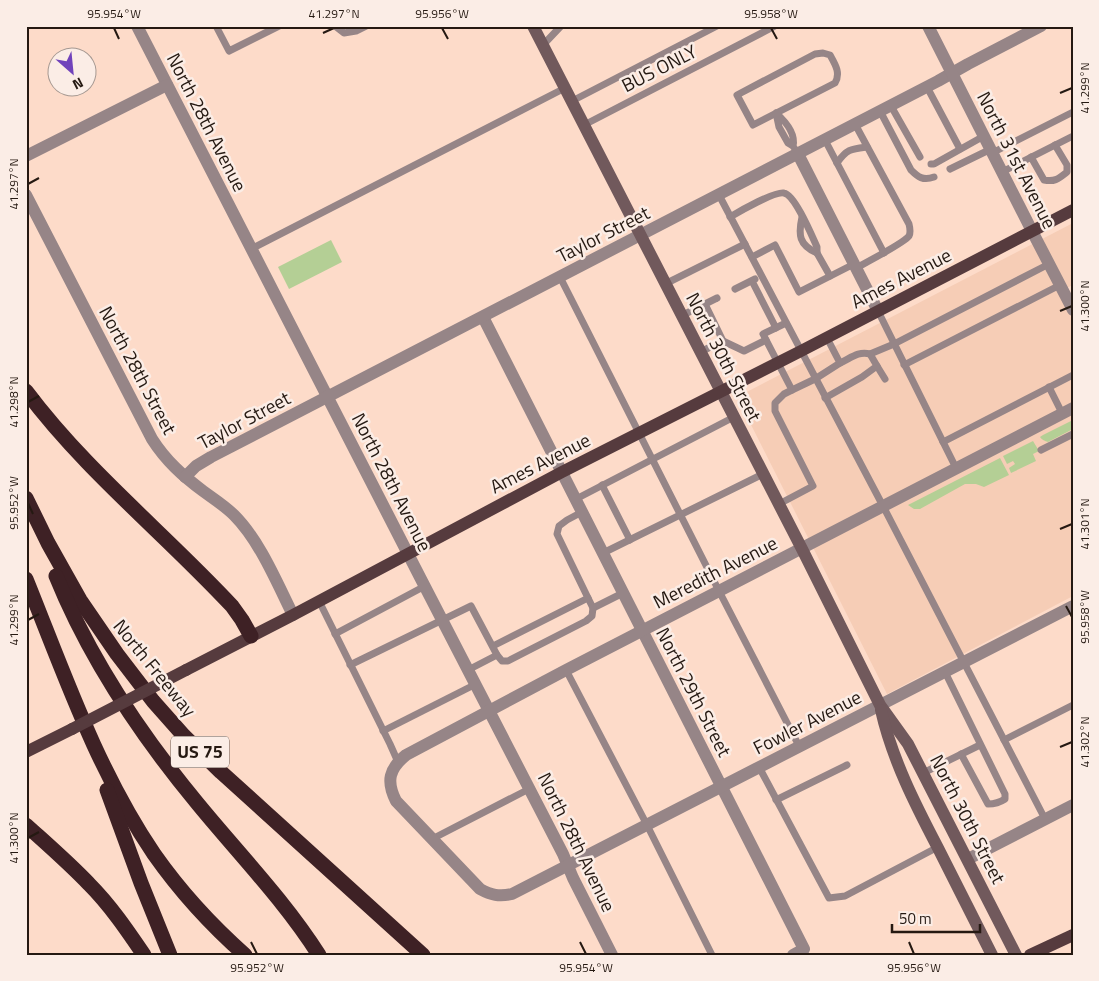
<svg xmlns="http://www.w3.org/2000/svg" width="1099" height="981" font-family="'Titillium Web',sans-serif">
  <rect width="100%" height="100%" fill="#fddbc9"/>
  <polygon fill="#f6cdb6" points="1073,223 1073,285 1058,292 1073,321 1073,596 887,694 737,397"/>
  <g fill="#b4cf95">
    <polygon points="331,240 342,262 289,289 278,267"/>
    <path d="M1073 420V429L1048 442C1045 441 1042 440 1040 437L1043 435Z"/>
    <polygon points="1033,441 1039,451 1033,454 1036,461 1011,473 1009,468 1015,464 1013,461 1007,464 1003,456"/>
    <polygon points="1000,458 1009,475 984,487 976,484 965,484 920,509 914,509 908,505"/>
  </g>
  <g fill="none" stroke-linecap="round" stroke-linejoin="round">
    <g stroke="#968587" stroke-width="7">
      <polyline points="216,26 229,51 279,26"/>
      <polyline points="335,26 344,33 356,31 366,26"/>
      <polyline points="543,45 561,26"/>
      <path d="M823 53 830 55C835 64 841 73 835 83L753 125 737 95 815 54Z"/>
      <polyline points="927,87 960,149"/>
      <polyline points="572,101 717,26"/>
      <polyline points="891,106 920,157"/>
      <path d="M880 111 911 170C918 177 923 181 934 177"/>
      <path d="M855 124 909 224C910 228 911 232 909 236 904 243 865 263 856 268"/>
      <polyline points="584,125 775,26"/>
      <polyline points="825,140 884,253"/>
      <path d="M793 146C796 133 785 121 776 113L779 127 788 143 793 146 798 154"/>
      <polyline points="992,153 1073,112"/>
      <path d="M1031 157 1044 180C1055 182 1058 179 1067 172V165L1055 145"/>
      <path d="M837 163C847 149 851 149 867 147"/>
      <polyline points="931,164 934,164 984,136"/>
      <polyline points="950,169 991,149"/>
      <polyline points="1002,172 1071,137"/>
      <polyline points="719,195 883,506 1045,819"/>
      <path d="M730 217C740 211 775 191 784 193 795 195 812 236 817 247V253L830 276"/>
      <path d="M802 217C798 235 799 245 817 253"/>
      <polyline points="251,249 565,88"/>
      <polyline points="752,257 775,245 799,292 854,264"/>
      <polyline points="560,277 719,591 799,746"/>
      <polyline points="752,281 776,328"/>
      <polyline points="665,284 745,244"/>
      <polyline points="735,289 755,279"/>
      <polyline points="705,304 723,341"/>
      <polyline points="878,311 956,468"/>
      <polyline points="681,316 717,298"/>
      <polyline points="700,352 723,341 744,351 766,340"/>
      <polyline points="870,354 894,344 1049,264"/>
      <polyline points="904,365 1060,285"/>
      <polyline points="877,366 885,379"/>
      <polyline points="1049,387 1062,413"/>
      <polyline points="792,390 815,379 840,363 827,338"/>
      <path d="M825 398 862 377 877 366 870 354C858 351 851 358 840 363"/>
      <polyline points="943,442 1073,375"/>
      <polyline points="1041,450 1073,434"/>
      <polyline points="602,485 630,540"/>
      <polyline points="576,499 734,417"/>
      <polyline points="779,504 813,486 775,411 775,403 784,394 792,390 763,334 786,323"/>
      <polyline points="582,512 567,520 559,526 557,534 588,598 593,608 623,593"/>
      <polyline points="603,553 763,474"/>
      <polyline points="319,601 390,744 398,762"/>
      <polyline points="335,634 425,586"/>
      <polyline points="493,646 588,598"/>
      <polyline points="350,665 471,606 497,655 502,661 508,661 586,621 592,616 593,608"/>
      <polyline points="468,670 497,655"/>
      <polyline points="566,670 647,825 712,955"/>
      <path d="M945 672 1005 794V799C999 803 995 804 988 804L961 754"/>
      <polyline points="383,731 476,684"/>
      <polyline points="1004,740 1073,705"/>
      <polyline points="759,767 829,898 845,896 938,847"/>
      <polyline points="923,773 980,745"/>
      <polyline points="776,800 847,765"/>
      <polyline points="432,839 529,789"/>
    </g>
    <g stroke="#968587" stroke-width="12">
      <path d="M137 26C277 303 421 578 563 854L573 878 612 955"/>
      <polyline points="798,154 878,311"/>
      <polyline points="26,156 167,85"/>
      <path d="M26 195 152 439C166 461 183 476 203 491 214 499 225 506 234 515 260 541 277 583 293 615"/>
      <polyline points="1032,231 1073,310"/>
      <polyline points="483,317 804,949 793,955"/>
      <path d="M1073 408 566 670 406 755C389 769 386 781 396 801L480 889C491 895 499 897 512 894L1073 606"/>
      <polyline points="185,477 196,466 211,457 938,81 968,64 1041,26"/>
      <polyline points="968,859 1073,805"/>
    </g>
    <polyline stroke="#968587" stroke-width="12" points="928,26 1032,231"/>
    <g stroke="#71595c" stroke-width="12">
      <polyline points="533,26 802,549 880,705 908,744 1016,955"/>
      <path d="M881 710C892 759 915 804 938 848 956 884 974 919 992 955"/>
    </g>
    <g stroke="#563b3e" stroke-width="12">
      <polyline points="186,670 293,615 562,472 801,351 1073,210"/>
      <polyline points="26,752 72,729"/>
      <polyline points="1030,955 1073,935"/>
    </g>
    <g stroke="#3e2125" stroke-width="15">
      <path d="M26 391C86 471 164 533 232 606L242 620 251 636"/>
      <polyline points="26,498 48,543 80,600 117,654 153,701 184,736 221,772 423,955"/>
      <path d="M56 576C90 660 140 734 198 804 239 854 284 900 319 955"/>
      <path d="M26 579C64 673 97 770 154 854 180 891 211 925 245 955"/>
      <polyline points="107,790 141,883 170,955"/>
      <path d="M26 825C47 844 69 863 89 884 110 905 127 930 144 955"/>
    </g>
    <polyline stroke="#563b3e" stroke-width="12" points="72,729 186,670"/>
  </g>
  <path fill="none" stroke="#251912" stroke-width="2" d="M114 28 119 39M442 28 448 39M771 28 777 39M323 33 334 28M1060 93 1072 88M28 184 39 178M1060 311 1072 306M28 402 39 396M28 503 33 514M1060 529 1072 524M1066 606 1072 617M28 620 39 614M1060 747 1072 742M28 838 39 832M251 942 257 954M580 942 586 954M909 942 914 954"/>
  <g text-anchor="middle" stroke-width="5" stroke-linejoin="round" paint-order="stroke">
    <rect fill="#fbede6" stroke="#655952" stroke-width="1" x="171" y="736.5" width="58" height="31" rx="4"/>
    <g font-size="18" font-weight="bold" fill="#251912">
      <text x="200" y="758">US 75</text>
    </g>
    <g font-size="19" fill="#251912" stroke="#fbede6">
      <text transform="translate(659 68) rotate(-27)" y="7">BUS ONLY</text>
      <text transform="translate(207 122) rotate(63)" y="7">North 28th Avenue</text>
      <text transform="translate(1017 160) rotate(63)" y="7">North 31st Avenue</text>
      <text transform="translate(603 234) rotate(-27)" y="7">Taylor Street</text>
      <text transform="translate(901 278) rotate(-27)" y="7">Ames Avenue</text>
      <text transform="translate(724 357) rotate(63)" y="7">North 30th Street</text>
      <text transform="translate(138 370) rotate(62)" y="7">North 28th Street</text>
      <text transform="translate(244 420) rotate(-28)" y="7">Taylor Street</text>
      <text transform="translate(540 463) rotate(-27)" y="7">Ames Avenue</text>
      <text transform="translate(392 482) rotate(63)" y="7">North 28th Avenue</text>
      <text transform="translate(715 572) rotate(-27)" y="7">Meredith Avenue</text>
      <text transform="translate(155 668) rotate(51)" y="7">North Freeway</text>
      <text transform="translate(694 692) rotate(63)" y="7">North 29th Street</text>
      <text transform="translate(807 722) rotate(-27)" y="7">Fowler Avenue</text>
      <text transform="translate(968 819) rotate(63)" y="7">North 30th Street</text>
      <text transform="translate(577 842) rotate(64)" y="7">North 28th Avenue</text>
    </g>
  </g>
  <rect width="1099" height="981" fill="none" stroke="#fbede6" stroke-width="55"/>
  <g transform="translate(72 72) rotate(153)"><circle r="24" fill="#fbede6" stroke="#a59891"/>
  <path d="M0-4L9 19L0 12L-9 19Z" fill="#7143bb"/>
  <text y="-8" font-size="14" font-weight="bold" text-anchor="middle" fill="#251912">N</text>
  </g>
  <path d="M892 924v8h88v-8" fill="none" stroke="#251912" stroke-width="2.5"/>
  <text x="899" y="924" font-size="15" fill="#251912" stroke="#fbede6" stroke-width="4" paint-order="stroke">50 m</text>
  <rect x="28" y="28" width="1044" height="926" fill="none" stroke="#251912" stroke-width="2"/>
  <g font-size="12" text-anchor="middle" fill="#251912">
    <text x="114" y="18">95.954°W</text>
    <text x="334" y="18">41.297°N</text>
    <text x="442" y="18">95.956°W</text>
    <text x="771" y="18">95.958°W</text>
    <text transform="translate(1085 88) rotate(-90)" y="4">41.299°N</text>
    <text transform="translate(14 184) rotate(-90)" y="4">41.297°N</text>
    <text transform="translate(1085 306) rotate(-90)" y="4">41.300°N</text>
    <text transform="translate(14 402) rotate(-90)" y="4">41.298°N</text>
    <text transform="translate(14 503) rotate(-90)" y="4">95.952°W</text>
    <text transform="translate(1085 524) rotate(-90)" y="4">41.301°N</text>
    <text transform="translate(1085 617) rotate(-90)" y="4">95.958°W</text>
    <text transform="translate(14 620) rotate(-90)" y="4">41.299°N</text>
    <text transform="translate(1085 742) rotate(-90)" y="4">41.302°N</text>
    <text transform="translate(14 838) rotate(-90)" y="4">41.300°N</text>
    <text x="257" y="972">95.952°W</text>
    <text x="586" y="972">95.954°W</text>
    <text x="914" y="972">95.956°W</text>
  </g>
</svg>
